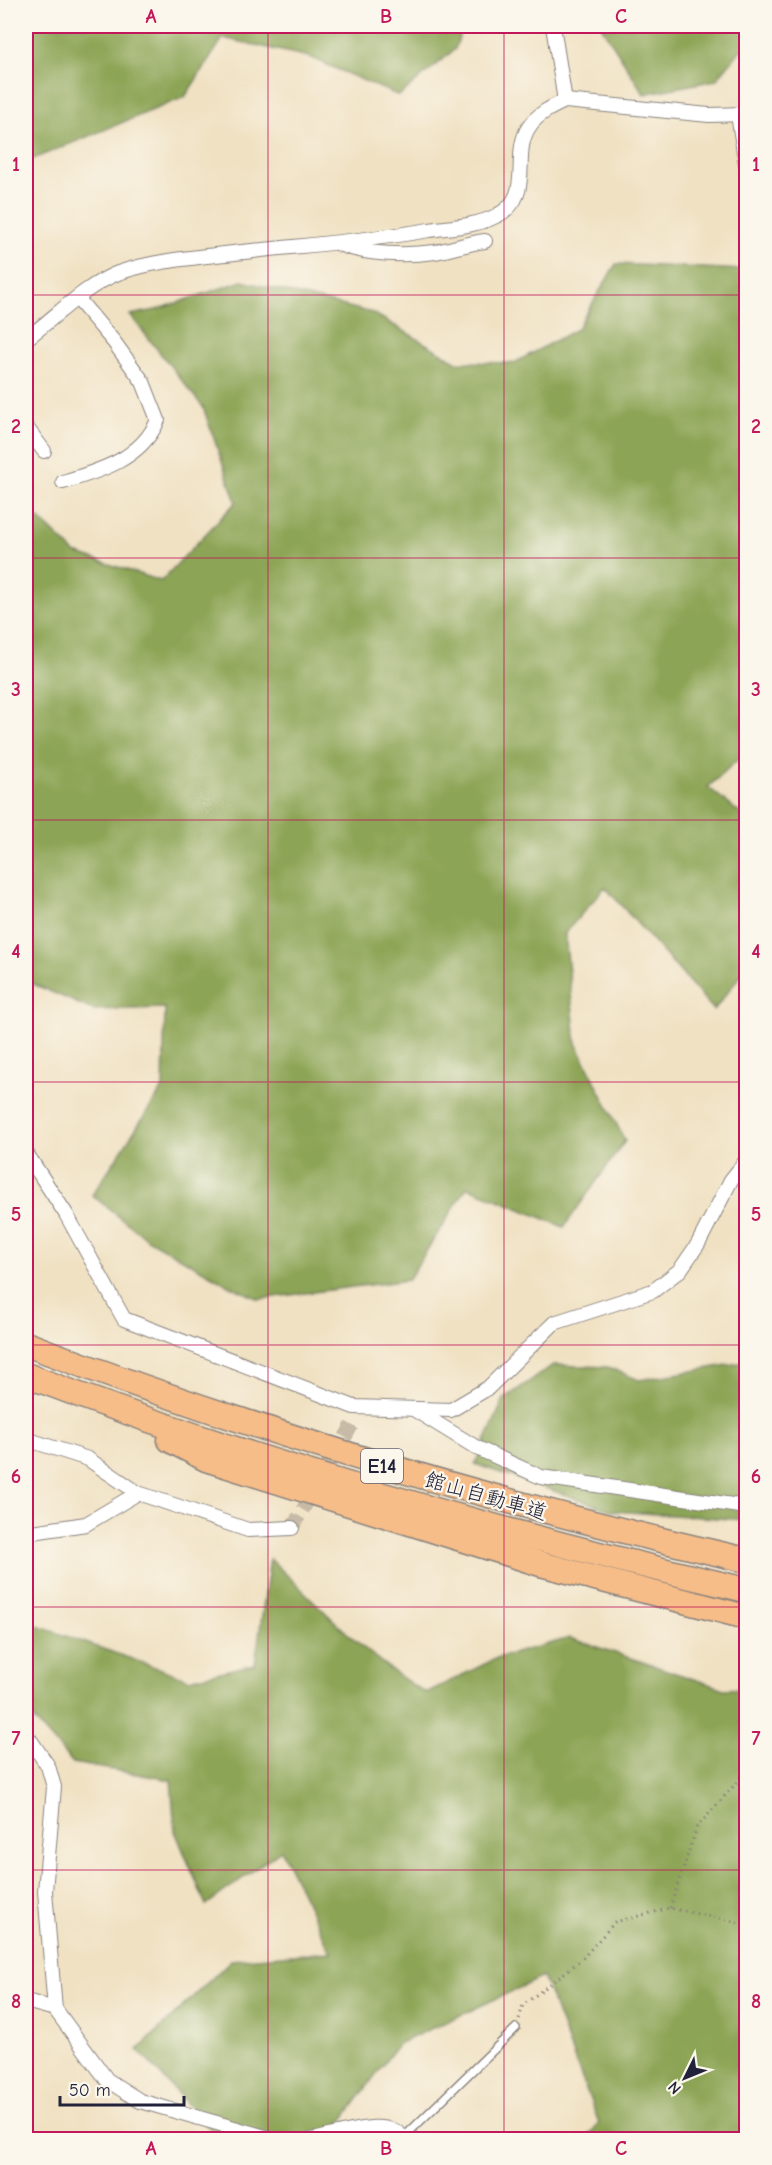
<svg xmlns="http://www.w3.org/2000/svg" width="772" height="2165" font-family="'Comic Neue','Klee One',sans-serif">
  <rect width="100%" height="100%" fill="#fbf7ec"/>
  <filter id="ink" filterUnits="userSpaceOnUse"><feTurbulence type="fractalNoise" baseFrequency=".0167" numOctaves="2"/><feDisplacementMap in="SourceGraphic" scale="12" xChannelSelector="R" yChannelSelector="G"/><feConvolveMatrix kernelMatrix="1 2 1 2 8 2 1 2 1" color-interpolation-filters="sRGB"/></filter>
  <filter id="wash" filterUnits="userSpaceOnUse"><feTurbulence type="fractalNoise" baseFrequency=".008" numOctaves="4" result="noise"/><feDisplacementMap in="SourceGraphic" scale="24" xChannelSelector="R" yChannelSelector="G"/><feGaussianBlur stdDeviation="1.35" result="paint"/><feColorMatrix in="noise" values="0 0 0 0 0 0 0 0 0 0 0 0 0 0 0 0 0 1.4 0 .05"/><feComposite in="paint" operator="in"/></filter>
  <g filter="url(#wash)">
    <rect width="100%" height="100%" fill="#f0e1c2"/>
    <g fill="#8ca455" stroke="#576348" stroke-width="1.5">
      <polygon points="26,26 463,26 455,49 399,96 309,57 223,38 185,97 26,162"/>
      <polygon points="601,26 746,26 746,44 716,80 644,94"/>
      <polygon points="616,264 746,270 746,752 708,787 746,818 746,968 714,1010 605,887 565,933 576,1043 625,1141 564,1227 467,1187 408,1280 259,1299 232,1287 147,1239 92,1195 163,1088 165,1008 93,1010 26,981 26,506 75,553 161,581 236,502 203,407 130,315 156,310 242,281 373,313 457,362 514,363 577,329"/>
      <polygon points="746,1362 746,1520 612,1511 475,1464 504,1399 553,1365 608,1367 639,1380"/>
      <path d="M270 1559C322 1607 364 1657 426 1693L497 1658 570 1638 724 1689 746 1688V2139H586L599 2123 543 1977 398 2044 329 2139H219L138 2050 231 1960 331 1952 281 1850 206 1905 175 1831 171 1780 73 1763 26 1711V1622L189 1679 255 1664Z"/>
    </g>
  </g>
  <g filter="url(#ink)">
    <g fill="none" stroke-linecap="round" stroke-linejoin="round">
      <polyline stroke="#c7bba7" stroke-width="14" stroke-dasharray="14 7" stroke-linecap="butt" points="292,1528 354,1422"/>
      <g stroke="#89827e" stroke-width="10">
        <polyline id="lane" points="404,2137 516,2028"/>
      </g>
      <g stroke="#89827e" stroke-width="16">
        <g id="street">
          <polyline points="553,26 565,101"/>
          <polyline points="738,115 746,164"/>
          <path d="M341 245C369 255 405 256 435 252 452 249 468 243 485 241"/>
          <path d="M26 339C56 317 83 287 118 273 152 261 190 258 225 254 293 246 362 242 429 230 450 227 477 226 496 216 536 197 510 155 529 127 537 114 552 107 565 101L709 115 746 114"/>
          <polyline points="26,427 44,451"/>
          <path d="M63 482C100 471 141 459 158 420L143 382 114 342 77 298"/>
          <polyline points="26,1153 66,1214 124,1319 354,1407 451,1410 488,1388 554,1323 653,1291 680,1270 698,1244 731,1180 746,1161"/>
          <polyline points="415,1410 477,1448 541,1477 746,1507"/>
          <polyline points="26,1439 88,1459 138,1493 248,1530 292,1528"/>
          <polyline points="26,1533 86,1524 138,1493"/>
          <polyline points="26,1734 48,1766 54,1787 45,1891 55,2009 107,2080 140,2101 276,2140"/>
          <polyline points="26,2001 55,2009"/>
          <path d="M311 2140C336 2137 388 2114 405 2140"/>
        </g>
      </g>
      <g stroke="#89827e" stroke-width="27">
        <g id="highway">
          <path d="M26 1344C262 1434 500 1504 746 1560"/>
          <path d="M26 1375C261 1465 501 1533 746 1590"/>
          <polyline points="170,1440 206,1459 544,1565 746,1617"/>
        </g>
      </g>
      <g stroke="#89827e" stroke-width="3" stroke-dasharray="1.5 4.5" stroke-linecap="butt">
        <polyline points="670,1908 697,1827 746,1772"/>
        <polyline points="519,2019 523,2005 581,1960 615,1922 670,1908 746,1924"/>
      </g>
      <use href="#lane" stroke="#fff" stroke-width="7"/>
      <use href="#street" stroke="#fff" stroke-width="14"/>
      <use href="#highway" stroke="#f7bd88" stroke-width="24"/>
    </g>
  </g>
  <path fill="none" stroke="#c2185b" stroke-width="1.5" stroke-opacity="0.55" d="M268 26V2140M504 26V2140M26 295H746M26 558H746M26 820H746M26 1082H746M26 1345H746M26 1607H746M26 1870H746"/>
  <g text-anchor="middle" stroke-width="4.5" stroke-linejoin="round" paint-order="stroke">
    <rect fill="#fbf7ec" stroke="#636270" stroke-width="1.5" x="361" y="1449" width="42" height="34" rx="4.5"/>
    <g font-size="20" font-weight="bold" fill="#22223b">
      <text x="382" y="1473">E14</text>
    </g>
    <g font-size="21" fill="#22223b" stroke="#fbf7ec">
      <text transform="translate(486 1496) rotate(16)" y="7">館山自動車道</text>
    </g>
  </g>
  <rect width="772" height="2165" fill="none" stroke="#fbf7ec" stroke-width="66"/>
  <g transform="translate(685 2078) rotate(227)" stroke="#fbf7ec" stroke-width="4.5" paint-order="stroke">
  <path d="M0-4.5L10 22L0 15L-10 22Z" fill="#22223b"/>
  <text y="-9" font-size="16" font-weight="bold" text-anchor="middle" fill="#22223b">N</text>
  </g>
  <path d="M60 2096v9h124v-9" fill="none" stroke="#22223b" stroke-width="3"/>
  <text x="69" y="2096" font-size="18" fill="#22223b" stroke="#fbf7ec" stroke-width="4.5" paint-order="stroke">50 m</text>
  <rect x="33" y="33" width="706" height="2099" fill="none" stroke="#c2185b" stroke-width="2"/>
  <g font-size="20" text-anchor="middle" font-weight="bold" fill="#c2185b">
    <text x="151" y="23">A</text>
    <text x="386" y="23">B</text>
    <text x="621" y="23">C</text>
    <text x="16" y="171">1</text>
    <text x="756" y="171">1</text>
    <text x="16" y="433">2</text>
    <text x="756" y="433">2</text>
    <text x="16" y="696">3</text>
    <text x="756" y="696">3</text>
    <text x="16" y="958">4</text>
    <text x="756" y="958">4</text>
    <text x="16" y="1221">5</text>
    <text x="756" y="1221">5</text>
    <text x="16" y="1483">6</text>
    <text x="756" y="1483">6</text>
    <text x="16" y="1745">7</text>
    <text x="756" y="1745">7</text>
    <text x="16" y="2008">8</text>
    <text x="756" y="2008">8</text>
    <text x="151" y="2155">A</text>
    <text x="386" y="2155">B</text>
    <text x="621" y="2155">C</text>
  </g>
</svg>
